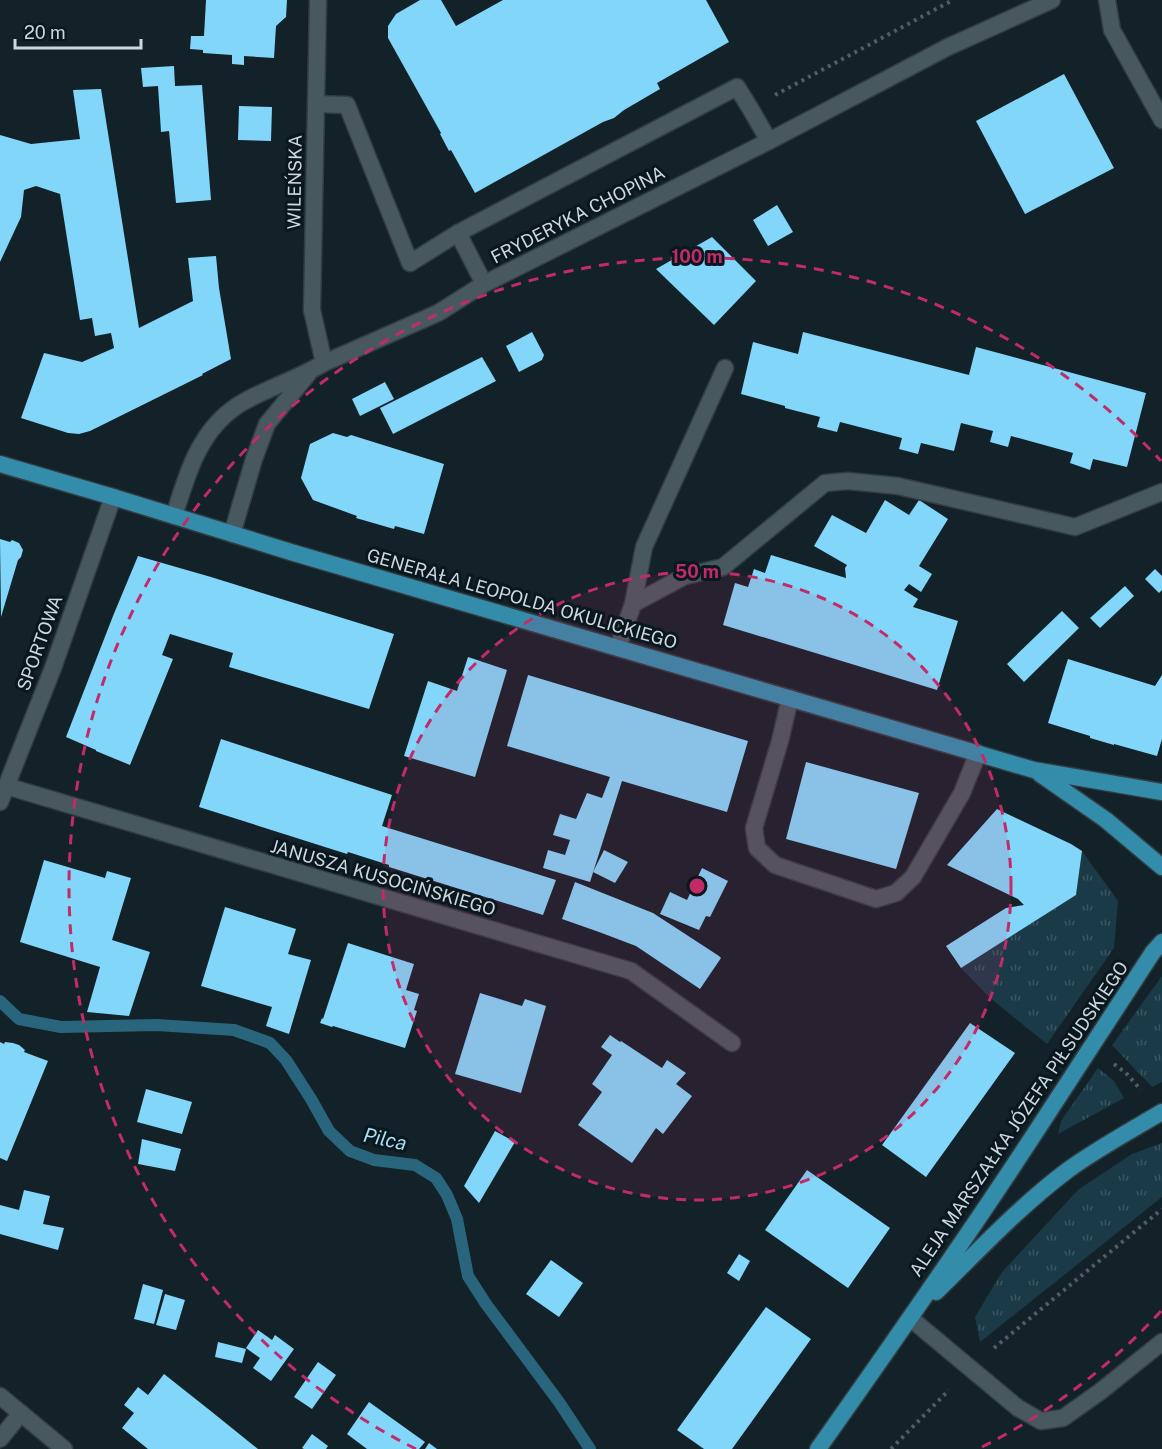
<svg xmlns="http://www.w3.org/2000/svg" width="1162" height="1449" font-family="'Public Sans',sans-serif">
  <defs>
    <pattern id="grass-tufts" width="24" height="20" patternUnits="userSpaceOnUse" patternTransform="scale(1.5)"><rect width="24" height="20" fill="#1a3a47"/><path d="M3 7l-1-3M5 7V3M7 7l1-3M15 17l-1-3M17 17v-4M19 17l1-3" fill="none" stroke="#3a5661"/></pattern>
  </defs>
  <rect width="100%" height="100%" fill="#132228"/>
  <g fill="url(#grass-tufts)">
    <polygon points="1082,851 1118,901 1114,948 1047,1044 990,998 961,968 1076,895"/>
    <polygon points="1162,976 1162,1082 1152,1087 1112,1045"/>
    <polygon points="1098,1068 1114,1081 1124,1098 1058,1134 1061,1121"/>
    <polygon points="1162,1143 1162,1197 980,1342 975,1317 1002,1272 1079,1189 1132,1154"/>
  </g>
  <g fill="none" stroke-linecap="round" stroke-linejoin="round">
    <polyline stroke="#29657c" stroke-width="12" points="0,1001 19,1019 61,1027 157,1025 234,1030 270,1043 286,1060 311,1099 329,1131 350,1151 374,1160 415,1165 436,1178 447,1195 457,1219 468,1276 486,1304 559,1402 590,1449"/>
  </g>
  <g fill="#81d6f9">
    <polygon points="206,0 287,0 286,17 276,26 274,58 244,56 244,65 232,64 232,55 203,53 203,50 190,49 191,36 204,36"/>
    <polygon points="420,0 441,0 456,26 503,0 706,0 729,42 657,83 660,89 624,110 614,118 603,122 475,193 451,150 449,151 440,134 441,133 388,38 388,26 396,14"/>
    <polygon points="174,66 175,86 202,85 211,200 176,203 169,131 161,132 158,86 143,87 141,68"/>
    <polygon points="1064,74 1114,168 1025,214 976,121"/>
    <polygon points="101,89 139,328 193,301 188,258 216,256 219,288 231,359 202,374 203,375 90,431 79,434 68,433 21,418 44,353 82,362 114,348 111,333 95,336 92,318 80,320 60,194 36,186 24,190 21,217 0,262 0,135 31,144 80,139 73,90"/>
    <polygon points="239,106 272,107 271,141 238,140"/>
    <polygon points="777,205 793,232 768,246 753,220"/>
    <polygon points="712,237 756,281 714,325 656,269"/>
    <polygon points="532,332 544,355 542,360 519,372 506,346"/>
    <polygon points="803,332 969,375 976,347 1146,393 1127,467 1093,459 1090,470 1070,463 1073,453 1011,436 1008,447 990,442 993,431 961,423 954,451 921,443 918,454 899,449 902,438 840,422 837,432 817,427 820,417 785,408 785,406 741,394 753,342 798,354"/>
    <polygon points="482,357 496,381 393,434 380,408"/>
    <polygon points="385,382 394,399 360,416 352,399"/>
    <polygon points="333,433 347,437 351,435 444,464 424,534 395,526 394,529 356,518 357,516 313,500 301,478 310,444"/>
    <polygon points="885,500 909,515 919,500 948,519 919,566 932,574 921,592 909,584 904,590 918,599 913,607 958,621 937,690 723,625 735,583 748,587 754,569 765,573 771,555 846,578 845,568 847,565 814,546 832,515 866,533"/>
    <polygon points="0,539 10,542 12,540 19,543 23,550 21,557 18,560 1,617"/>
    <polygon points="138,556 211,577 394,634 369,709 229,667 233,653 170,634 162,655 173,659 130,765 96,751 96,750 66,737 113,616"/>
    <polygon points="1155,569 1162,576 1162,590 1159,593 1145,579"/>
    <polygon points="1125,586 1134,596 1100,628 1090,618"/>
    <polygon points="1062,611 1079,628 1024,682 1007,664"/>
    <polygon points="468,657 507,670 475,777 404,756 428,681 457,691"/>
    <polygon points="1068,659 1155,686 1162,675 1162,739 1157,756 1114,744 1114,745 1090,738 1090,736 1048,723"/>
    <polygon points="528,675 748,741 727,812 622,781 590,882 543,868 548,850 565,855 570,840 553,835 560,814 576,819 587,793 602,798 610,777 507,746"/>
    <polygon points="221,739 392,795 382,826 556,880 543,915 389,867 389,865 348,852 347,854 199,807"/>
    <polygon points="806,762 919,793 896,869 786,839"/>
    <polygon points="997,809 1071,844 1082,851 1076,895 961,968 946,946 1006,908 1024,905 1018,899 947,865"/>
    <polygon points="604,850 628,862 615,883 593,872"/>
    <polygon points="44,860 105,878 107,871 131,878 112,940 150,952 129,1016 87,1012 100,967 20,942"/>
    <polygon points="702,868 728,881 710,917 706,916 699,930 660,914 670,892 687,900"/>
    <polygon points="575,882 653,913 719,956 721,958 700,989 636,946 599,932 562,919"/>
    <polygon points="225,907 296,929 288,954 311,960 289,1034 266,1026 272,1007 201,986"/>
    <polygon points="348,943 414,964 406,990 419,994 414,1010 417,1011 405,1048 333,1026 332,1027 320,1023 322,1018 323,1019"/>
    <polygon points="480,993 522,1006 525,999 546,1006 521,1093 455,1074"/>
    <polygon points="970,1023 1015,1053 926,1177 882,1145"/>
    <polygon points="610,1035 620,1042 621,1041 662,1068 667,1060 686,1073 676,1084 692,1096 663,1134 656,1128 632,1163 578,1125 602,1092 592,1084 612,1055 601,1047"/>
    <polygon points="0,1042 4,1044 5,1042 13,1043 19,1045 25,1050 24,1052 48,1061 7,1161 0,1158"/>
    <polygon points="146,1089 192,1102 182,1134 137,1122"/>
    <polygon points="495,1131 515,1142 479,1203 464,1186"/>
    <polygon points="142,1139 181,1149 175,1171 138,1164"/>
    <polygon points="807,1170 890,1228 848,1288 765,1230"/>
    <polygon points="24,1190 50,1196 43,1224 64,1228 58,1250 0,1234 0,1205 19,1210"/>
    <polygon points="739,1254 750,1261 739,1281 727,1273"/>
    <polygon points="551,1260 583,1283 559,1317 526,1294"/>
    <polygon points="143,1284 163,1290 154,1324 134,1319"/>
    <polygon points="165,1294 185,1300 176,1330 156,1325"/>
    <polygon points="766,1307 811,1339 732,1449 704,1449 677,1430"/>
    <polygon points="258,1330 272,1340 275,1335 294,1349 271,1381 253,1368 260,1358 246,1348"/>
    <polygon points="218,1342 246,1349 242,1363 215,1357"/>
    <polygon points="318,1362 336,1375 312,1409 294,1397"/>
    <polygon points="164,1374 212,1412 258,1449 148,1449 122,1428 134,1413 124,1405 138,1387 148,1395"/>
    <polygon points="369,1402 425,1442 419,1449 367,1449 347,1434"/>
    <polygon points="312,1434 328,1446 326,1449 304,1449 302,1448"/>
    <polygon points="429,1443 437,1449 425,1449"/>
  </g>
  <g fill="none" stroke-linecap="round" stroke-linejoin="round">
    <g stroke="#323c42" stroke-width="19">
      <g id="service">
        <polyline points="1107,0 1112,30 1162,120"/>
        <polyline points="316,104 347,105 410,263 458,233 737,87 750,108 769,141"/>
        <polyline points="458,233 484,284"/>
        <polyline points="633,604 685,576 723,567 825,483 848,481 898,486 1075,527 1162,492"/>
        <polyline points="618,647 633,604 644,547 725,368"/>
        <polyline points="790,698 780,741 754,828 757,848 775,865 876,899 896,893 913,877 962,793 978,753"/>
        <polyline points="910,1318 1018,1408 1041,1421 1063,1418 1101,1391 1162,1342"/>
        <polyline points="0,1439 21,1413"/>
      </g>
    </g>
    <g stroke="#323c42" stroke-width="19">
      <g id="minor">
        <polyline points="318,0 312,310 324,363"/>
        <path d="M174 516C188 471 201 425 245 401 271 387 299 378 324 363L438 313 484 284 769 141 948 47 1052 0"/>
        <polyline points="232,534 254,459 267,424 308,374"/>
        <polyline points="6,786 631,971 732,1043"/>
        <polyline points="0,802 53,668 113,497"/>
        <polyline points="0,1396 64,1449"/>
      </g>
    </g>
    <g stroke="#323c42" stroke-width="19">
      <g id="primary">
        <polyline points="0,464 113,497 294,553 1034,770 1162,792"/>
        <polyline points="1040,774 1106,820 1162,867"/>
        <path d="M936 1292C979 1250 1020 1206 1068 1170 1097 1149 1130 1131 1162 1112"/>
        <path d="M818 1449C893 1343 968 1236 1039 1127 1077 1069 1115 1010 1153 952L1162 942"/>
      </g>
    </g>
    <g stroke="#505d62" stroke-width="4" stroke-dasharray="3 4.5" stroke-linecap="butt">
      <polyline points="775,95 953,0"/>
      <polyline points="1114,1064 1126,1073 1141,1090"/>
      <polyline points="994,1348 1162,1209"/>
      <polyline points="891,1449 949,1390"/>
    </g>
    <use href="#service" stroke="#47585f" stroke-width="16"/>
    <use href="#minor" stroke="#47585f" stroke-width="16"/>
    <use href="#primary" stroke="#338daa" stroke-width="16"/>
  </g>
  <circle cx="697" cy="886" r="314" fill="#c32b68" fill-opacity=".12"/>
  <g fill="none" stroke="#c32b68" stroke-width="3" stroke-dasharray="10 8">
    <circle cx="697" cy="886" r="314"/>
    <path d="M1161 1311A629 629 0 0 1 978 1449M416 1449A629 629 0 1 1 1161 461"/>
  </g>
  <g text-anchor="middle" stroke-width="6" stroke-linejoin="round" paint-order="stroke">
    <g font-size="18" fill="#ced7dc" stroke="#09181e">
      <text transform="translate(295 182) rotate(-89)" y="6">WILEŃSKA</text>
      <text transform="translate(578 215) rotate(-27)" y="6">FRYDERYKA CHOPINA</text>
      <text transform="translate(522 599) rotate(16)" y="6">GENERAŁA LEOPOLDA OKULICKIEGO</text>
      <text transform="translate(40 643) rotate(-70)" y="6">SPORTOWA</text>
      <text transform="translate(383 878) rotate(16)" y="6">JANUSZA KUSOCIŃSKIEGO</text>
      <text transform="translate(1019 1119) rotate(-56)" y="6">ALEJA MARSZAŁKA JÓZEFA PIŁSUDSKIEGO</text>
    </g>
    <g font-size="20" font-style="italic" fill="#addff4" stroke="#09181e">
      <text transform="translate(385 1139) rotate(12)" y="7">Pilca</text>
    </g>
  </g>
  <circle cx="697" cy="886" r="9" fill="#c32b68" stroke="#09181e" stroke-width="3"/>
  <g font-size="18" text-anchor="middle" font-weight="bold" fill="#c32b68" stroke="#09181e" stroke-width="6" stroke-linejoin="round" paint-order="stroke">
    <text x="697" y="263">100 m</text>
    <text x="697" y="578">50 m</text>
  </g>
  <path d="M15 39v9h126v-9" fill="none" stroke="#ced7dc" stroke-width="3"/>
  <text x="24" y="39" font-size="18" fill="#ced7dc" stroke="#09181e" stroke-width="4.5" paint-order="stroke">20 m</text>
</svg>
